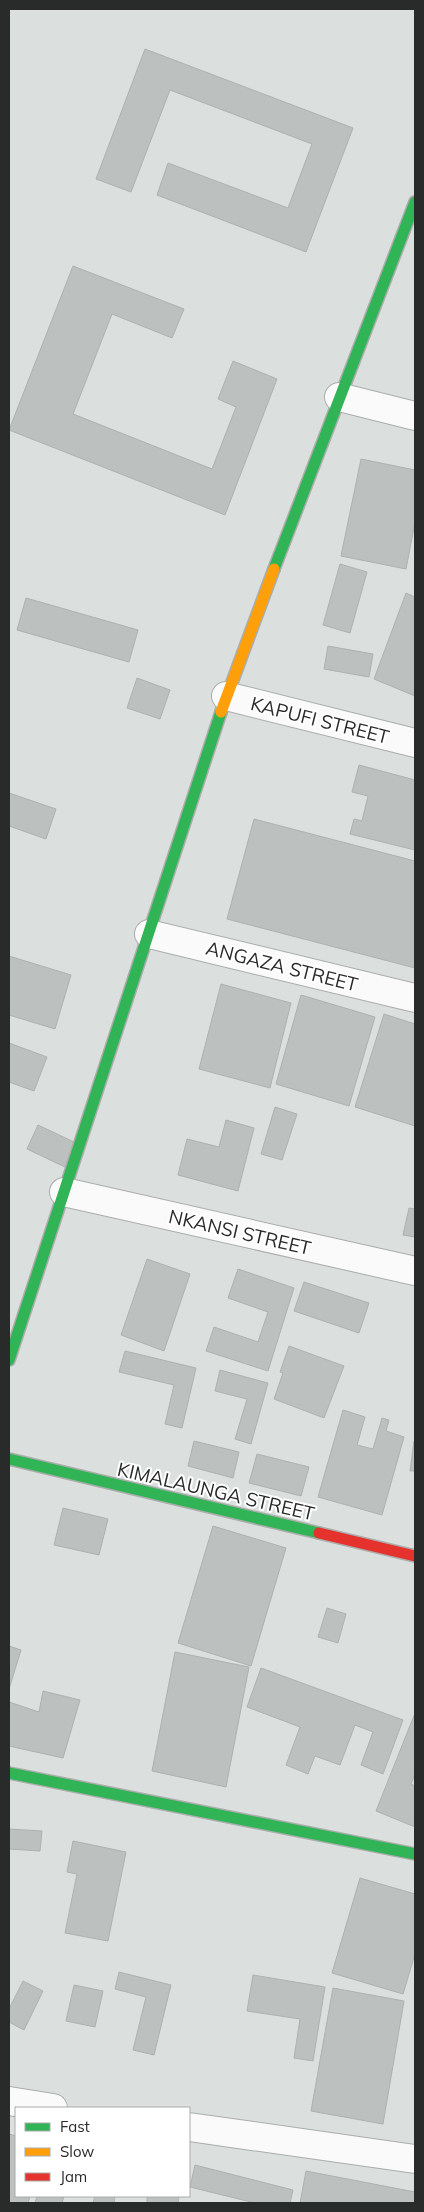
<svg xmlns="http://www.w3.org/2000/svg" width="424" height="2212" font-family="Mulish,sans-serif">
  <rect width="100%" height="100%" fill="#dbe0de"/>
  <g fill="#bcc0bf" stroke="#adb1b0">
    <polygon points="145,49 353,128 306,252 157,195 168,163 288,208 312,144 170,90 131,192 96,179"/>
    <polygon points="73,266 184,309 172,338 112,314 73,414 212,469 236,407 218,399 233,361 277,379 225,515 9,430"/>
    <polygon points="361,459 415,470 415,522 406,569 341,556"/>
    <polygon points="340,564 367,572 350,633 323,625"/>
    <polygon points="406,593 415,597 415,696 374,679"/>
    <polygon points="26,598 138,630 129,662 17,630"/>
    <polygon points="328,646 373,654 369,677 324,669"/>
    <polygon points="137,678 170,690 160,719 127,708"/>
    <polygon points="359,765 415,780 415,850 350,834 354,819 362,821 368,796 352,792"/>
    <polygon points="9,793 56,809 46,839 9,826"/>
    <polygon points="254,819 415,861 415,968 227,919"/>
    <polygon points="9,956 71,975 55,1029 9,1015"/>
    <polygon points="221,984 291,1003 270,1088 199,1069"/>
    <polygon points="301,995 375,1017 349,1106 276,1084"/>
    <polygon points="384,1014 415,1024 415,1126 355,1107"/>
    <polygon points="9,1043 47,1057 34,1091 9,1082"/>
    <polygon points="275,1107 297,1114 282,1160 261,1154"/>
    <polygon points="226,1120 254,1128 238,1191 178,1175 187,1139 219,1147"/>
    <polygon points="38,1125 76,1143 65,1167 27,1149"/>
    <polygon points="409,1208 415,1209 415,1237 403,1235"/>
    <polygon points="147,1259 190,1274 164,1351 121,1335"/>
    <polygon points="238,1269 294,1288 268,1371 206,1351 214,1327 258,1342 268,1312 228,1298"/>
    <polygon points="304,1282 369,1303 359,1333 294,1311"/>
    <polygon points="289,1346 344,1366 324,1418 274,1399 283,1373 280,1372"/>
    <polygon points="125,1351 196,1368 182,1428 165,1424 174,1385 119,1372"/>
    <polygon points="220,1370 268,1383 251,1444 235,1439 247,1399 215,1391"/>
    <polygon points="343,1410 365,1417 357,1445 373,1449 382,1418 389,1420 386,1431 404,1437 382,1515 318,1497"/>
    <polygon points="194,1441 239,1452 233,1478 188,1466"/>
    <polygon points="414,1441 415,1441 415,1471 410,1471"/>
    <polygon points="257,1454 309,1467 301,1496 249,1483"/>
    <polygon points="63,1508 108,1519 99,1555 54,1545"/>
    <polygon points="213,1526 286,1548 251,1666 178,1643"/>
    <polygon points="327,1608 346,1614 338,1643 318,1637"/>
    <polygon points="9,1646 21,1650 9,1689"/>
    <polygon points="175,1652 249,1667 226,1787 152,1771"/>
    <polygon points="261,1668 403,1720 383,1774 361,1765 373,1732 355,1725 340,1765 315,1756 308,1774 286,1765 300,1727 247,1707"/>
    <polygon points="43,1691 80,1700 63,1758 9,1746 9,1702 39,1712"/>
    <polygon points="415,1713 415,1774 411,1784 415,1786 415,1827 376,1811"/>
    <polygon points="9,1829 42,1831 40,1851 9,1849"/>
    <polygon points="73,1841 126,1852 108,1941 65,1933 77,1874 67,1872"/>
    <polygon points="360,1878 415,1894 415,1954 403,1994 332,1973"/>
    <polygon points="119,1972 171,1985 154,2055 133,2050 146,1997 115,1989"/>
    <polygon points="253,1975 325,1987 313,2061 294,2058 300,2019 247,2011"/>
    <polygon points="23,1981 43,1991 24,2030 9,2022 9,2009"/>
    <polygon points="74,1985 103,1991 95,2027 66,2021"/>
    <polygon points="333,1988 404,2001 383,2124 311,2111"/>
    <polygon points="9,2134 16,2136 16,2196 30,2196 28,2203 9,2203"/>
    <polygon points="195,2165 293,2190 290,2203 255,2203 190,2187"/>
    <polygon points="306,2171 415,2192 415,2203 300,2203"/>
    <polygon points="37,2196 64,2196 62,2203 35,2203"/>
    <polygon points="95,2196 115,2196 114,2203 93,2203"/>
    <polygon points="147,2196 179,2196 178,2203 147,2203"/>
  </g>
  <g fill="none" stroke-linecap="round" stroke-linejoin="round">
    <g stroke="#aaadac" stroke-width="30">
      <g id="street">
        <polyline points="339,397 415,416"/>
        <polyline points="226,696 415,743"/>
        <polyline points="149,934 415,998"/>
        <polyline points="64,1192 415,1271"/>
        <polyline points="9,2101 53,2108"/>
        <polyline points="189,2127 415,2159"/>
      </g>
    </g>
    <g stroke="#aaadac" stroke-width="14">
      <g id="fast">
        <polyline points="274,569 415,202"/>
        <polyline points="9,1360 221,712"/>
        <polyline points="9,1459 319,1533"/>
        <polyline points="9,1773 415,1854"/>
      </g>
    </g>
    <g stroke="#aaadac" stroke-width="14">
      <polyline id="slow" points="221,712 274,569"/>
    </g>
    <g stroke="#aaadac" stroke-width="14">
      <polyline id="jam" points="319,1533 415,1556"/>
    </g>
    <use href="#street" stroke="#fafafa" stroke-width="28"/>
    <use href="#fast" stroke="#30b455" stroke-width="11"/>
    <use href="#slow" stroke="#ff9f0a" stroke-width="11"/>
    <use href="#jam" stroke="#e5322d" stroke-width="11"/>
  </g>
  <g text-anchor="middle" stroke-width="4" stroke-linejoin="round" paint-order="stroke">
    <g font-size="19" fill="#282b2a" stroke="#fff">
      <text transform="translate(320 720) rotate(14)" y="7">KAPUFI STREET</text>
      <text transform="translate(282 966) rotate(14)" y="7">ANGAZA STREET</text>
      <text transform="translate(240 1232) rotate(13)" y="7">NKANSI STREET</text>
      <text transform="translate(216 1491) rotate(13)" y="7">KIMALAUNGA STREET</text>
    </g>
  </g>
  <rect width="424" height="2212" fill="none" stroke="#282b2a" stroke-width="20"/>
  <rect x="15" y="2107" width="175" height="90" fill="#ffffff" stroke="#a9aaaa"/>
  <rect x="25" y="2123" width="25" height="8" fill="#30b455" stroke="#a9aaaa"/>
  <text x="60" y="2132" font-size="15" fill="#282b2a">Fast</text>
  <rect x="25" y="2148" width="25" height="8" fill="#ff9f0a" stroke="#a9aaaa"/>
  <text x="60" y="2157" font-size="15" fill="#282b2a">Slow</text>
  <rect x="25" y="2173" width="25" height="8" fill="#e5322d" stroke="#a9aaaa"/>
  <text x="60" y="2182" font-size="15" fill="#282b2a">Jam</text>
</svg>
